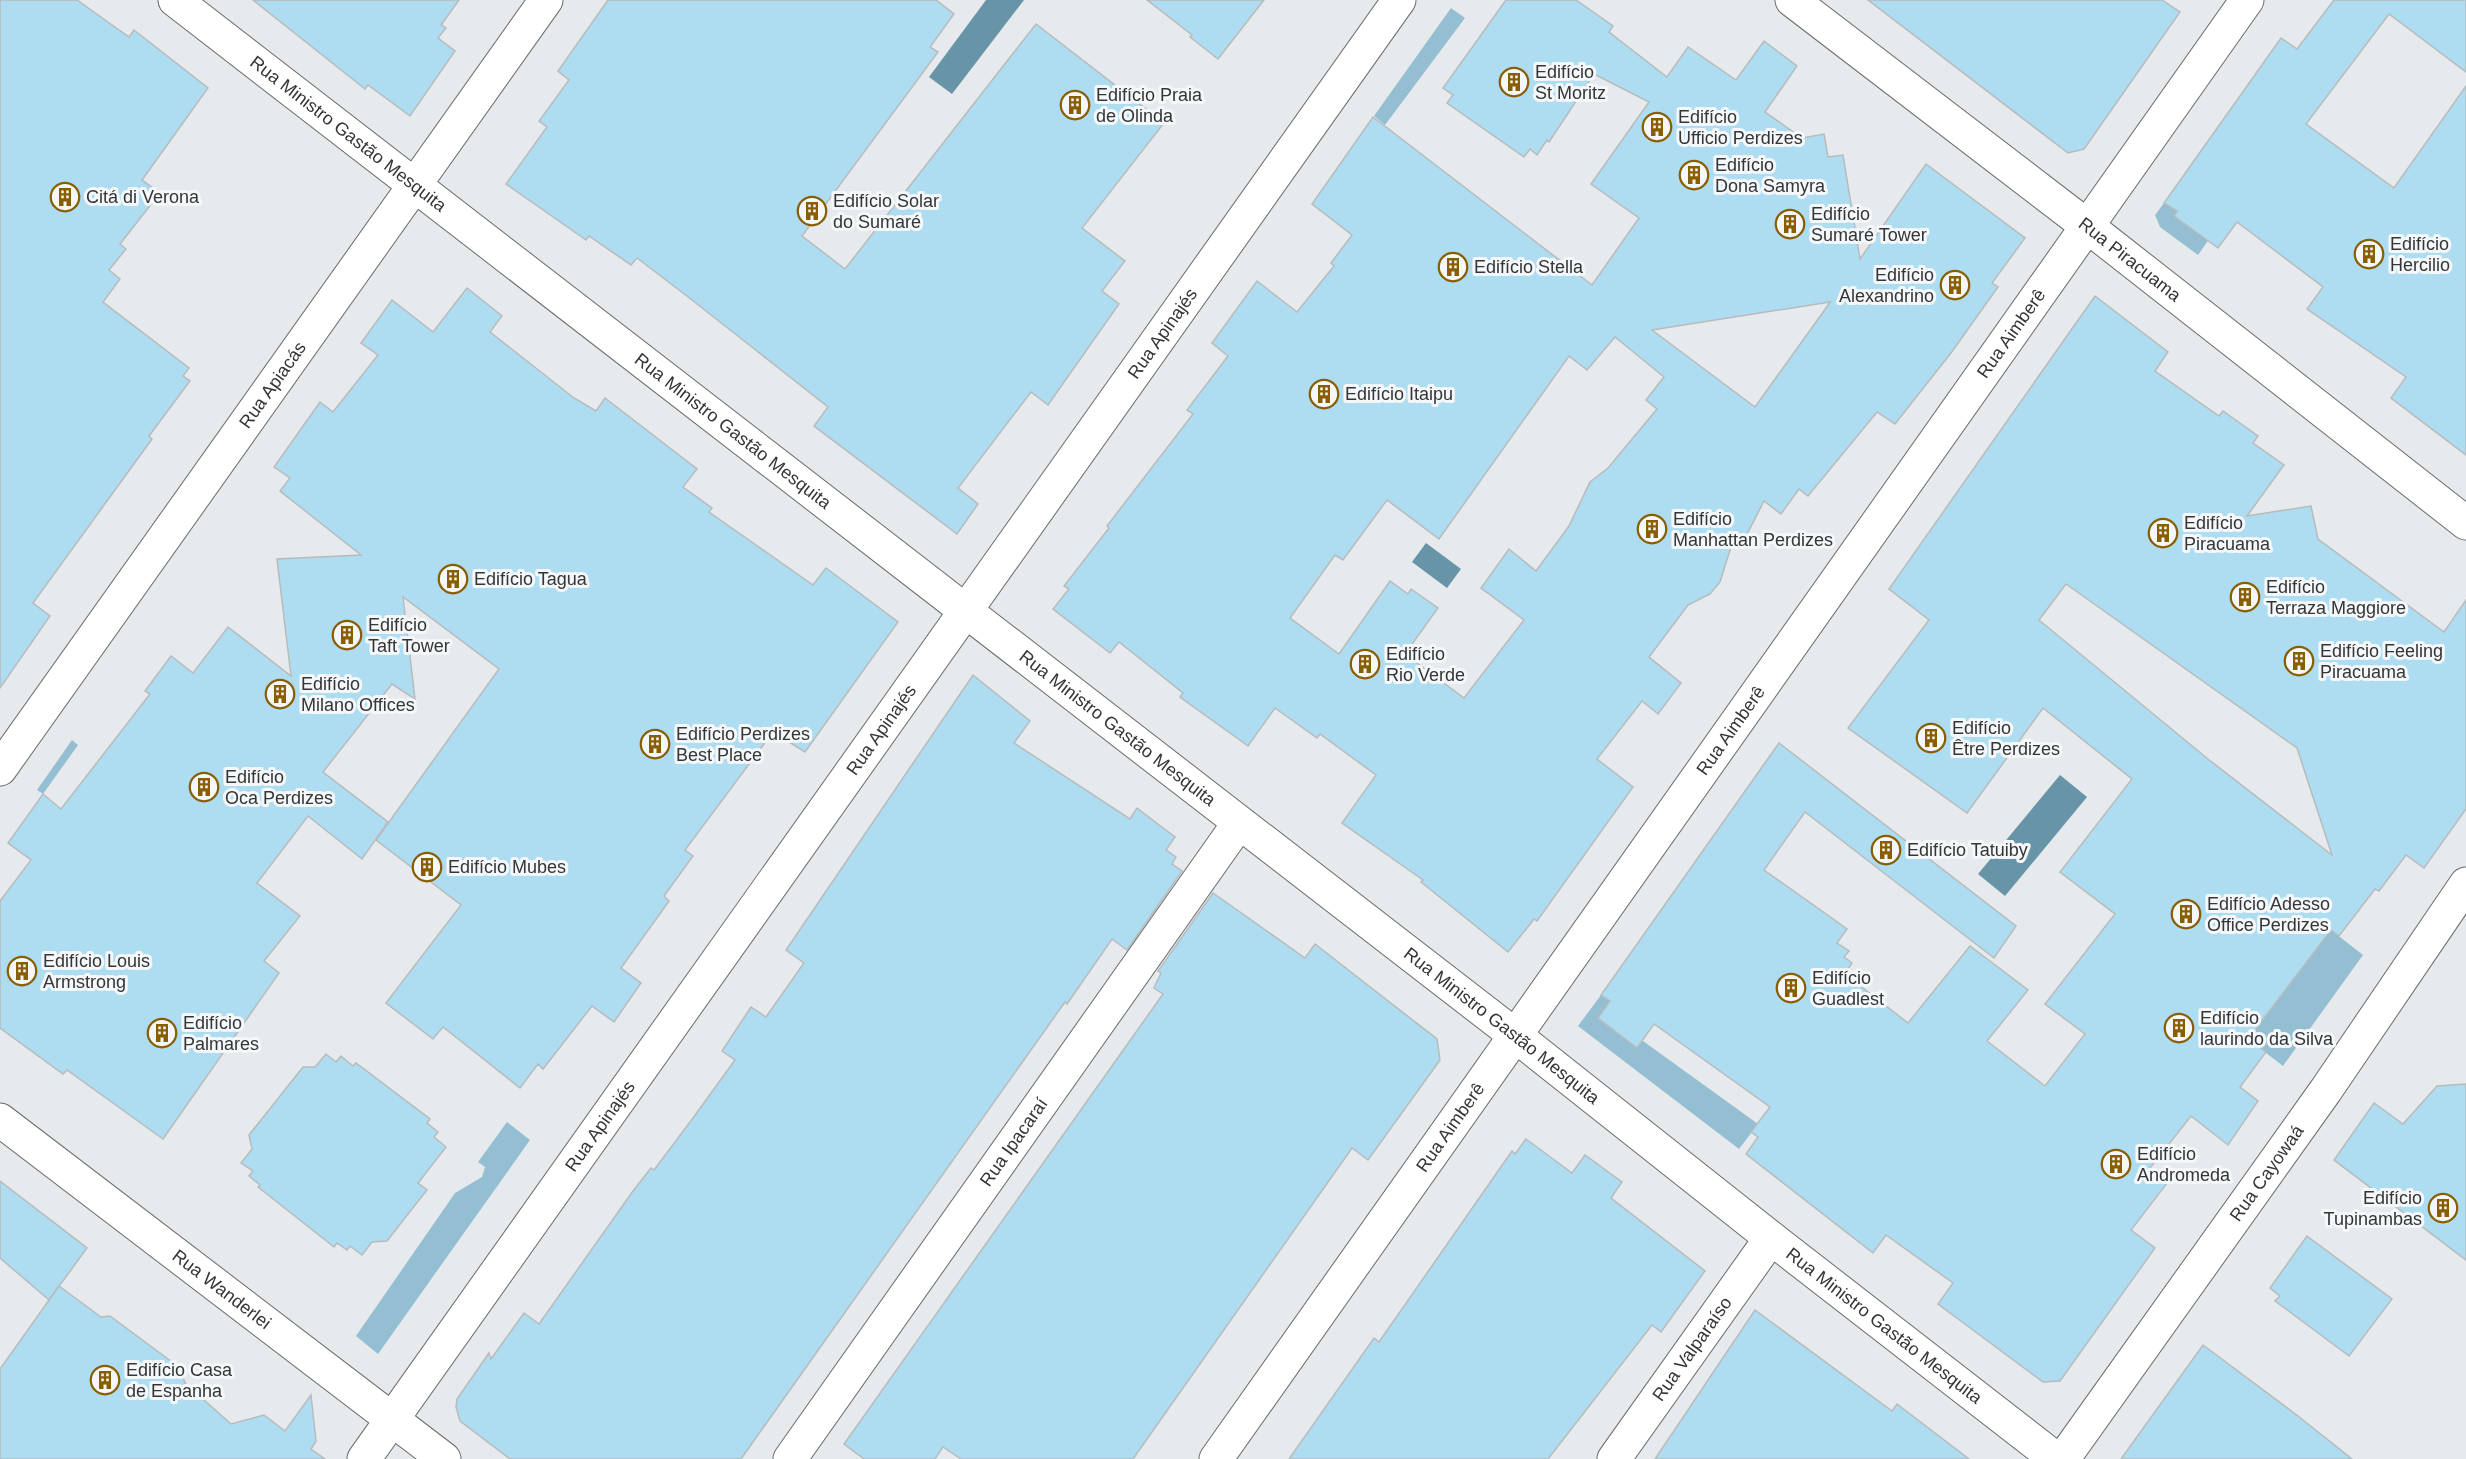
<svg xmlns="http://www.w3.org/2000/svg" width="2466" height="1459" font-family="Arial,sans-serif">
  <rect width="100%" height="100%" fill="#e6eaec"/>
  <g fill="#94bfd3">
    <polygon points="1451,8 1465,18 1385,125 1374,116"/>
    <polygon points="2164,203 2177,211 2174,216 2189,227 2212,235 2198,255 2160,227 2155,215"/>
    <polygon points="72,740 78,745 43,794 37,790"/>
    <polygon points="2331,930 2363,955 2283,1066 2248,1039"/>
    <polygon points="1601,995 1610,1001 1598,1019 1637,1048 1643,1041 1758,1124 1739,1149 1578,1026"/>
    <polygon points="507,1122 530,1140 378,1354 356,1336 455,1193 482,1177 485,1167 478,1162"/>
  </g>
  <g fill="#6894a7">
    <polygon points="986,0 1024,0 952,94 929,77"/>
    <polygon points="1426,543 1461,569 1447,588 1412,562"/>
    <polygon points="2060,775 2087,797 2005,896 1978,874"/>
  </g>
  <g fill="#aedcf1" stroke="#b7bbbd" stroke-width="1.5" fill-rule="evenodd">
    <polygon points="0,0 77,0 129,37 134,30 208,88 142,180 160,193 120,244 126,249 109,270 120,279 103,302 189,368 183,376 190,381 149,436 152,439 33,603 50,616 0,688"/>
    <polygon points="253,0 459,0 441,25 446,28 438,38 455,51 410,116 368,85 365,89"/>
    <polygon points="608,0 936,0 954,14 930,47 938,52 802,236 845,269 1036,24 1164,123 1082,228 1125,261 1102,291 1119,304 1048,405 1031,392 958,488 978,504 957,534 814,426 828,407 692,300 637,258 631,265 589,236 586,240 506,184 547,127 539,121 569,80 558,71"/>
    <polygon points="1147,0 1264,0 1218,59 1190,37 1192,35"/>
    <path d="M1506 0H1576L1613 26 1609 32 1667 77 1688 47 1736 80 1764 41 1797 66 1765 112 1802 138 1824 134 1828 157 1843 155 1860 259 1926 164 2025 238 1992 283 1998 287 1951 353 1895 424 1877 412 1808 496 1799 489 1781 514 1764 501 1745 538 1736 531 1720 582 1710 594 1688 605 1649 657 1681 683 1658 714 1642 701 1597 759 1633 787 1537 921 1534 919 1508 952 1421 882 1423 880 1342 823 1376 775 1320 734 1317 738 1275 708 1248 746 1180 697 1183 693 1119 642 1110 653 1053 609 1069 589 1064 586 1109 528 1107 526 1193 414 1187 410 1228 356 1212 343 1257 281 1297 312 1334 266 1331 263 1352 235 1312 204 1373 117 1592 285 1639 218 1591 184 1649 102 1594 74 1549 142 1547 140 1537 155 1530 149 1524 157 1447 103 1453 95 1443 88ZM1831 301 1755 407 1652 330 1830 302ZM1615 337 1664 377 1646 400 1657 409 1608 468 1590 482 1569 526 1536 571 1509 549 1481 588 1524 620 1464 698 1405 654 1438 608 1411 589 1408 594 1390 581 1339 654 1290 618 1335 555 1343 560 1387 500 1439 539 1569 356 1587 370Z"/>
    <polygon points="1868,0 2162,0 2180,12 2084,149 2068,153"/>
    <polygon points="2334,0 2466,0 2466,72 2389,14 2306,124 2394,188 2466,86 2466,455 2391,398 2406,377 2307,309 2323,287 2237,222 2218,248 2174,216 2177,211 2164,203 2281,38 2297,49"/>
    <polygon points="467,288 502,316 490,332 574,398 596,411 605,398 697,469 683,487 712,508 709,512 813,585 826,568 898,622 805,752 773,732 685,850 693,856 664,896 669,901 621,968 641,983 614,1022 592,1006 543,1069 538,1064 520,1088 443,1027 433,1039 386,1003 461,905 376,840 499,669 403,597 415,699 392,684 323,772 388,822 362,859 308,816 257,883 300,916 264,961 279,973 163,1139 67,1070 63,1074 0,1028 0,901 31,860 8,843 43,794 61,809 150,694 145,691 171,656 193,673 228,627 291,676 277,559 361,555 280,491 290,478 274,467 320,402 333,412 378,355 361,343 392,300 433,332"/>
    <path d="M2095 296 2168 352 2155 371 2219 416 2223 411 2258 436 2253 443 2284 465 2247 516 2311 506 2318 539 2444 632 2466 600V809L2424 868 2406 855 2379 891 2375 889 2339 936 2331 930 2248 1039 2266 1052 2240 1087 2258 1101 2228 1145 2191 1116 2150 1168 2168 1182 2131 1230 2155 1248 2060 1381 2043 1382 1938 1304 1953 1283 1886 1235 1873 1253 1746 1154 1758 1137 1751 1132 1770 1107 1654 1024 1637 1048 1598 1018 1610 1001 1601 995 1779 743 2016 926 1994 958 1805 812 1764 870 1847 929 1837 943 1849 951 1844 957 1852 963 1845 974 1908 1023 1970 946 2028 990 1987 1041 2045 1086 2085 1034 2045 1004 2115 914 2060 872 2132 779 2043 708 1967 813 1848 728 1929 620 1889 589ZM2066 584 2297 748 2332 855 2208 759 2039 620Z"/>
    <polygon points="973,675 1030,721 1014,743 1130,819 1137,808 1150,818 1175,837 1166,850 1176,857 1172,864 1182,871 1127,950 1112,939 1067,1004 1065,1002 741,1459 510,1459 460,1421 456,1407 457,1399 489,1353 491,1359 524,1313 539,1324 633,1191 651,1168 654,1170 693,1118 735,1060 722,1051 751,1007 766,1017 804,963 786,950"/>
    <polygon points="1213,893 1305,958 1315,944 1437,1039 1440,1060 1368,1160 1352,1148 1133,1459 961,1459 943,1447 935,1459 864,1459 844,1444 1163,994 1154,988 1161,973 1158,971"/>
    <polygon points="326,1054 336,1062 341,1056 353,1066 356,1063 430,1119 427,1123 438,1132 434,1137 446,1147 418,1183 427,1190 387,1241 372,1242 362,1255 350,1246 347,1250 337,1243 334,1247 258,1187 260,1185 249,1176 253,1171 241,1163 252,1149 249,1135 303,1067 315,1067"/>
    <polygon points="2466,1084 2466,1260 2334,1160 2374,1103 2403,1124 2437,1086"/>
    <polygon points="1526,1139 1572,1173 1585,1155 1622,1182 1611,1198 1705,1271 1661,1332 1652,1325 1548,1459 1289,1459 1374,1338 1379,1342 1512,1151 1515,1154"/>
    <polygon points="0,1181 87,1248 49,1300 0,1258"/>
    <polygon points="2307,1236 2392,1299 2349,1356 2275,1301 2280,1296 2270,1288"/>
    <polygon points="59,1286 101,1317 110,1316 180,1368 185,1383 231,1424 264,1415 285,1431 311,1395 316,1441 311,1449 325,1459 0,1459 0,1369"/>
    <polygon points="1755,1310 1892,1411 1897,1404 1969,1459 1655,1459"/>
    <polygon points="2203,1345 2298,1416 2352,1459 2121,1459"/>
  </g>
  <g fill="none" stroke-linecap="round" stroke-linejoin="round">
    <g stroke="#686c6d" stroke-width="35">
      <g id="minor">
        <path id="s1" d="M175 0 1516 1036 1771 1238 2056 1459"/>
        <path id="s2" d="M1792 0 2087 226 2466 523"/>
        <path id="s3" d="M0 769 546 0"/>
        <path id="s4" d="M0 1120 444 1459"/>
        <path id="s5" d="M364 1459 1399 0"/>
        <path id="s6" d="M790 1459 1239 823"/>
        <path id="s7" d="M1216 1459 2247 0"/>
        <path id="s8" d="M1614 1459 1771 1238"/>
        <path id="s9" d="M2063 1459 2326 1090 2466 884"/>
      </g>
    </g>
    <use href="#minor" stroke="#fff" stroke-width="33"/>
  </g>
  <defs>
    <g id="building-ring" transform="scale(1.5)"><circle r="9.5" fill="#f4f8fa" stroke="#895e00" stroke-width="1.5"/><path d="M-4-6H4V6H1V3H-1V6H-4ZM-2.5-4.3h1.7v1.8h-1.7ZM.8-4.3h1.7v1.8H.8ZM-2.5-1h1.7V.8h-1.7ZM.8-1h1.7V.8H.8Z" fill="#895e00"/></g>
  </defs>
  <g fill-rule="evenodd">
    <use href="#building-ring" x="1514" y="82"/>
    <use href="#building-ring" x="1075" y="105"/>
    <use href="#building-ring" x="1657" y="127"/>
    <use href="#building-ring" x="1694" y="175"/>
    <use href="#building-ring" x="65" y="197"/>
    <use href="#building-ring" x="812" y="211"/>
    <use href="#building-ring" x="1790" y="224"/>
    <use href="#building-ring" x="2369" y="254"/>
    <use href="#building-ring" x="1453" y="267"/>
    <use href="#building-ring" x="1955" y="285"/>
    <use href="#building-ring" x="1324" y="394"/>
    <use href="#building-ring" x="1652" y="529"/>
    <use href="#building-ring" x="2163" y="533"/>
    <use href="#building-ring" x="453" y="579"/>
    <use href="#building-ring" x="2245" y="597"/>
    <use href="#building-ring" x="347" y="635"/>
    <use href="#building-ring" x="2299" y="661"/>
    <use href="#building-ring" x="1365" y="664"/>
    <use href="#building-ring" x="280" y="694"/>
    <use href="#building-ring" x="1931" y="738"/>
    <use href="#building-ring" x="655" y="744"/>
    <use href="#building-ring" x="204" y="787"/>
    <use href="#building-ring" x="1886" y="850"/>
    <use href="#building-ring" x="427" y="867"/>
    <use href="#building-ring" x="2186" y="914"/>
    <use href="#building-ring" x="22" y="971"/>
    <use href="#building-ring" x="1791" y="988"/>
    <use href="#building-ring" x="2179" y="1028"/>
    <use href="#building-ring" x="162" y="1033"/>
    <use href="#building-ring" x="2116" y="1164"/>
    <use href="#building-ring" x="2443" y="1208"/>
    <use href="#building-ring" x="105" y="1380"/>
  </g>
  <g text-anchor="middle" stroke-width="6" stroke-linejoin="round" paint-order="stroke">
    <g font-size="18" fill="#343536" stroke="#f4f8fa" text-anchor="start">
      <text x="1535" y="78">Edifício<tspan x="1535" dy="21">St Moritz</tspan></text>
      <text x="1096" y="101">Edifício Praia<tspan x="1096" dy="21">de Olinda</tspan></text>
      <text x="1678" y="123">Edifício<tspan x="1678" dy="21">Ufficio Perdizes</tspan></text>
      <text x="1715" y="171">Edifício<tspan x="1715" dy="21">Dona Samyra</tspan></text>
      <text x="86" y="203">Citá di Verona</text>
      <text x="833" y="207">Edifício Solar<tspan x="833" dy="21">do Sumaré</tspan></text>
      <text x="1811" y="220">Edifício<tspan x="1811" dy="21">Sumaré Tower</tspan></text>
      <text x="2390" y="250">Edifício<tspan x="2390" dy="21">Hercilio</tspan></text>
      <text x="1474" y="273">Edifício Stella</text>
      <text x="1934" y="281" text-anchor="end">Edifício<tspan x="1934" dy="21">Alexandrino</tspan></text>
      <text x="1345" y="400">Edifício Itaipu</text>
      <text x="1673" y="525">Edifício<tspan x="1673" dy="21">Manhattan Perdizes</tspan></text>
      <text x="2184" y="529">Edifício<tspan x="2184" dy="21">Piracuama</tspan></text>
      <text x="474" y="585">Edifício Tagua</text>
      <text x="2266" y="593">Edifício<tspan x="2266" dy="21">Terraza Maggiore</tspan></text>
      <text x="368" y="631">Edifício<tspan x="368" dy="21">Taft Tower</tspan></text>
      <text x="2320" y="657">Edifício Feeling<tspan x="2320" dy="21">Piracuama</tspan></text>
      <text x="1386" y="660">Edifício<tspan x="1386" dy="21">Rio Verde</tspan></text>
      <text x="301" y="690">Edifício<tspan x="301" dy="21">Milano Offices</tspan></text>
      <text x="1952" y="734">Edifício<tspan x="1952" dy="21">Être Perdizes</tspan></text>
      <text x="676" y="740">Edifício Perdizes<tspan x="676" dy="21">Best Place</tspan></text>
      <text x="225" y="783">Edifício<tspan x="225" dy="21">Oca Perdizes</tspan></text>
      <text x="1907" y="856">Edifício Tatuiby</text>
      <text x="448" y="873">Edifício Mubes</text>
      <text x="2207" y="910">Edifício Adesso<tspan x="2207" dy="21">Office Perdizes</tspan></text>
      <text x="43" y="967">Edifício Louis<tspan x="43" dy="21">Armstrong</tspan></text>
      <text x="1812" y="984">Edifício<tspan x="1812" dy="21">Guadlest</tspan></text>
      <text x="2200" y="1024">Edifício<tspan x="2200" dy="21">laurindo da Silva</tspan></text>
      <text x="183" y="1029">Edifício<tspan x="183" dy="21">Palmares</tspan></text>
      <text x="2137" y="1160">Edifício<tspan x="2137" dy="21">Andromeda</tspan></text>
      <text x="2422" y="1204" text-anchor="end">Edifício<tspan x="2422" dy="21">Tupinambas</tspan></text>
      <text x="126" y="1376">Edifício Casa<tspan x="126" dy="21">de Espanha</tspan></text>
    </g>
    <g font-size="18" fill="#343536" stroke="#f4f8fa">
      <text dy="6" stroke="none"><textPath href="#s1" startOffset="219">Rua Ministro Gastão Mesquita</textPath></text>
      <text dy="6" stroke="none"><textPath href="#s2" startOffset="426">Rua Piracuama</textPath></text>
      <text dy="6" stroke="none"><textPath href="#s7" startOffset="1378">Rua Aimberê</textPath></text>
      <text dy="6" stroke="none"><textPath href="#s5" startOffset="1380">Rua Apinajés</textPath></text>
      <text dy="6" stroke="none"><textPath href="#s3" startOffset="471">Rua Apiacás</textPath></text>
      <text dy="6" stroke="none"><textPath href="#s1" startOffset="705">Rua Ministro Gastão Mesquita</textPath></text>
      <text dy="6" stroke="none"><textPath href="#s1" startOffset="1191">Rua Ministro Gastão Mesquita</textPath></text>
      <text dy="6" stroke="none"><textPath href="#s5" startOffset="894">Rua Apinajés</textPath></text>
      <text dy="6" stroke="none"><textPath href="#s7" startOffset="892">Rua Aimberê</textPath></text>
      <text dy="6" stroke="none"><textPath href="#s1" startOffset="1677">Rua Ministro Gastão Mesquita</textPath></text>
      <text dy="6" stroke="none"><textPath href="#s5" startOffset="408">Rua Apinajés</textPath></text>
      <text dy="6" stroke="none"><textPath href="#s7" startOffset="406">Rua Aimberê</textPath></text>
      <text dy="6" stroke="none"><textPath href="#s6" startOffset="388">Rua Ipacaraí</textPath></text>
      <text dy="6" stroke="none"><textPath href="#s9" startOffset="351">Rua Cayowaá</textPath></text>
      <text dy="6" stroke="none"><textPath href="#s4" startOffset="279">Rua Wanderlei</textPath></text>
      <text dy="6" stroke="none"><textPath href="#s1" startOffset="2163">Rua Ministro Gastão Mesquita</textPath></text>
      <text dy="6" stroke="none"><textPath href="#s8" startOffset="135">Rua Valparaíso</textPath></text>
    </g>
  </g>
</svg>
